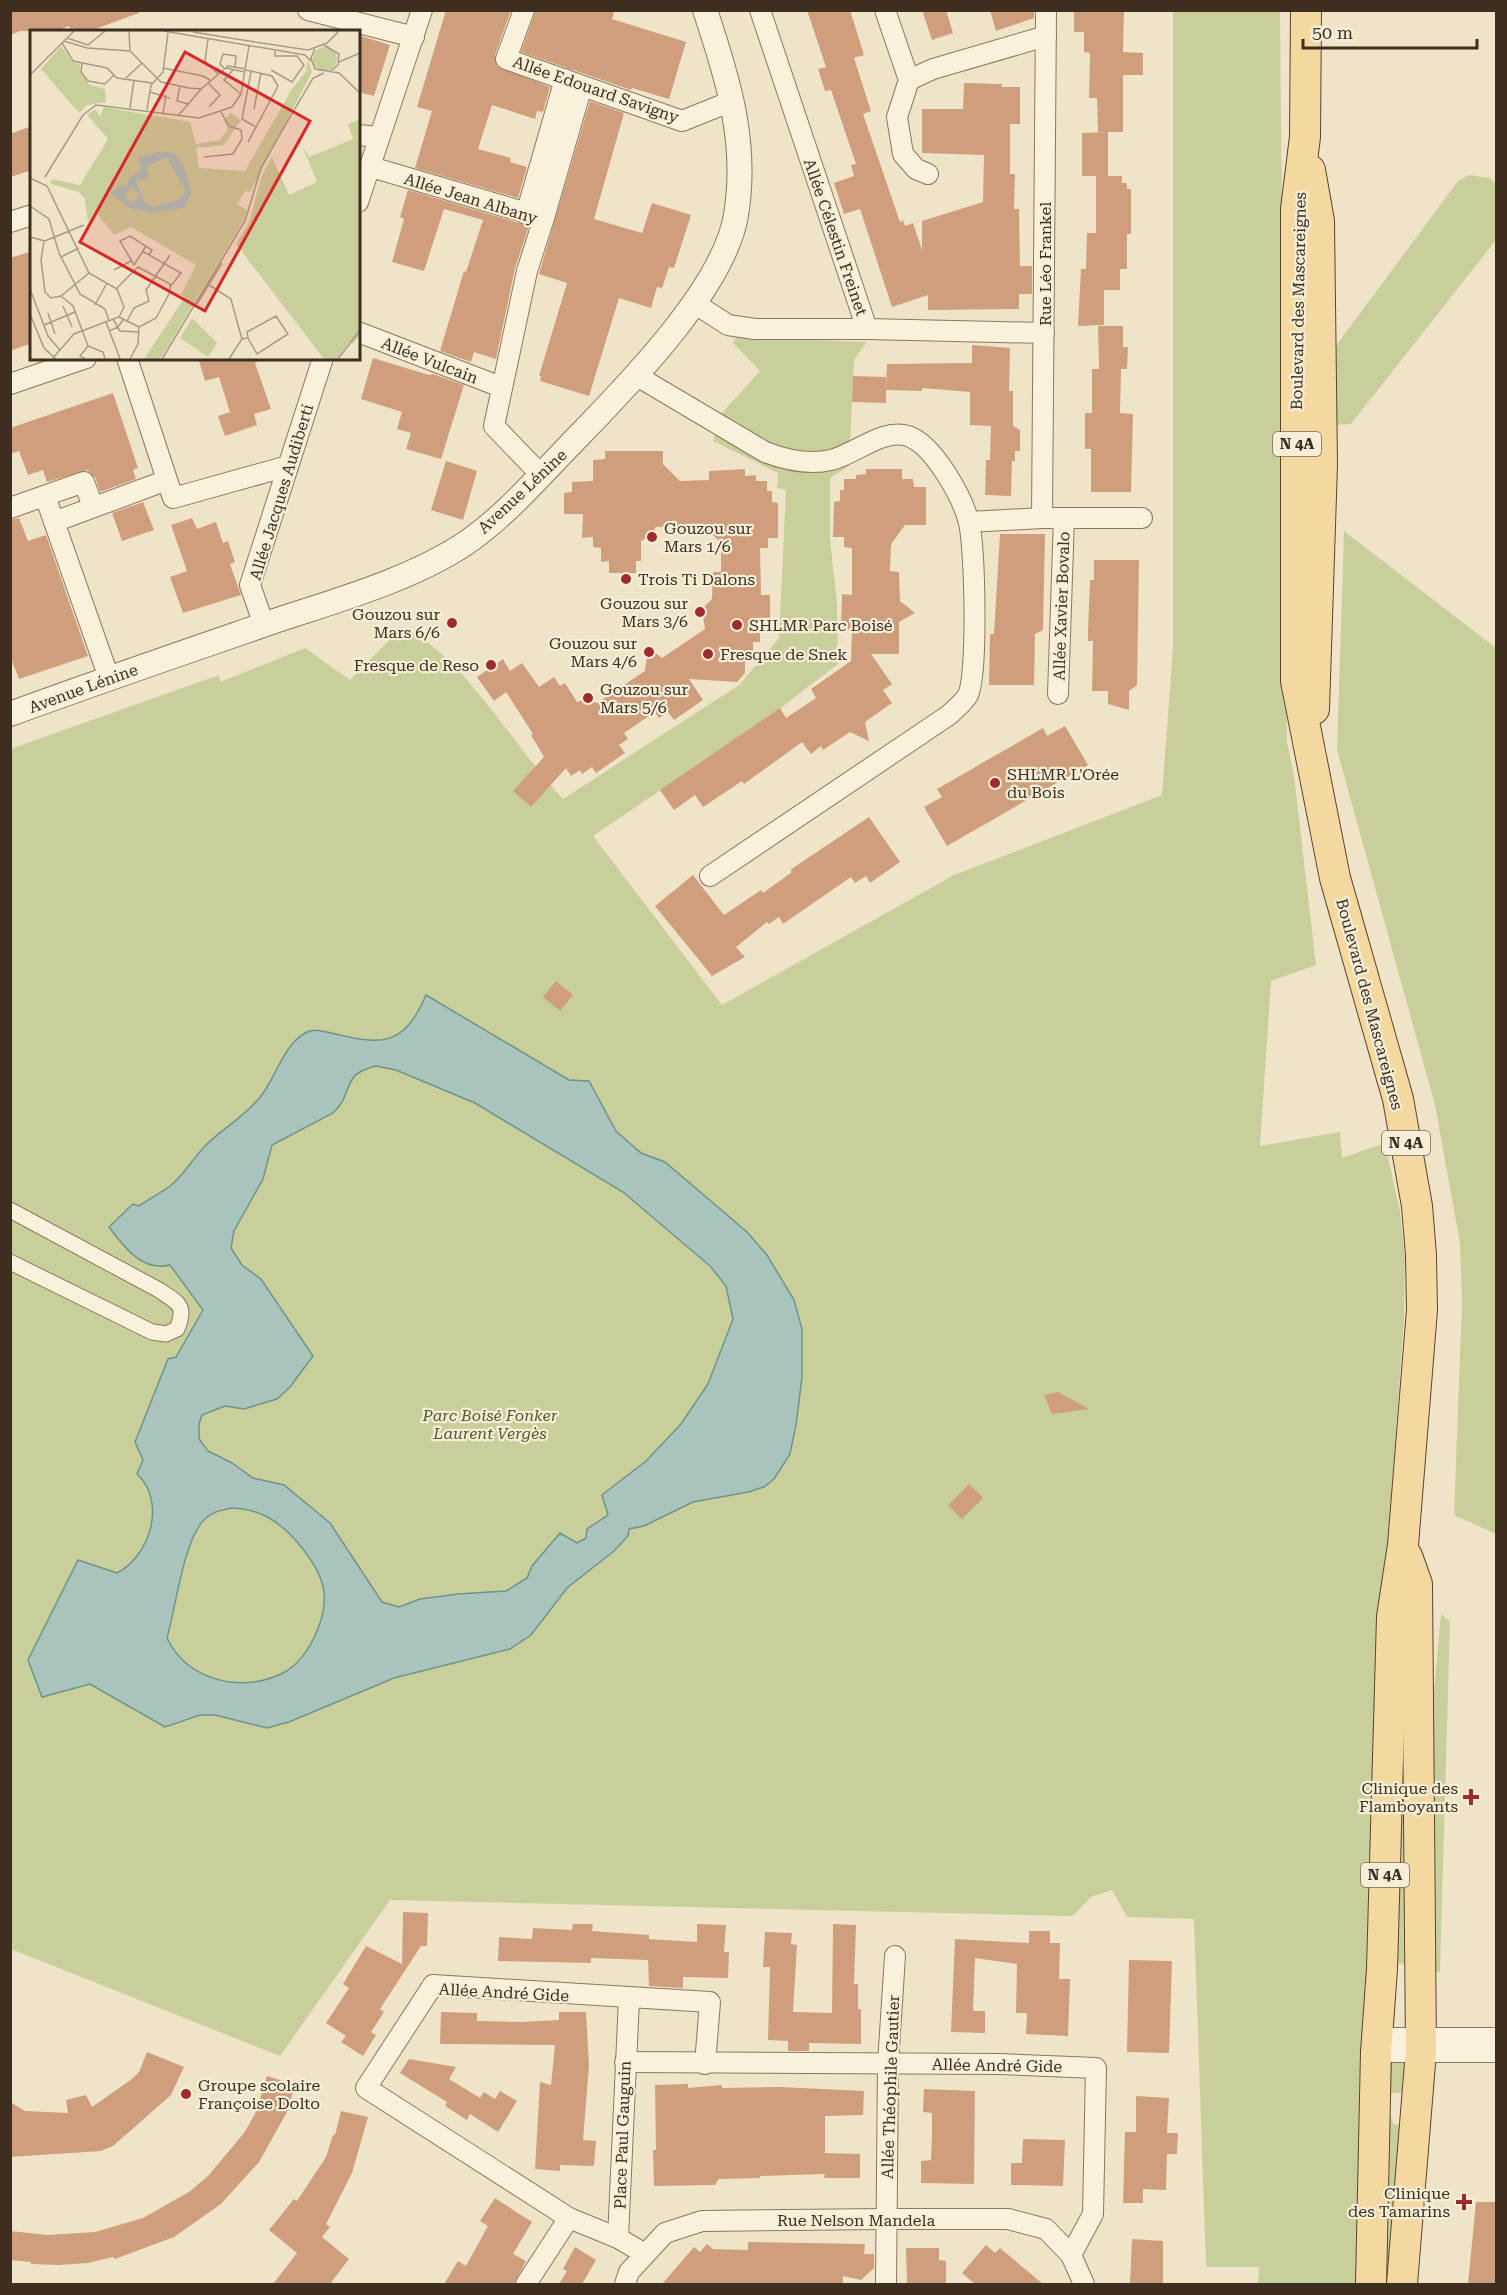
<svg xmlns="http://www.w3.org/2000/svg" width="1507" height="2295" font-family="'Roboto Serif',serif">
  <rect width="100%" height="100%" fill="#f0e4c8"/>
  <g fill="#c9cf9b">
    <path d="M1173 11H1280L1287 742 1294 776 1316 965 1271 981 1260 1146 1340 1132 1342 1158 1385 1143 1400 1212 1405 1259 1404 1320 1380 1648 1360 2284H1258L1259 2267H1206L1194 1919 1127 1917 1112 1890 1091 1897 1073 1916 390 1900 280 2056 11 1949 10 749 219 675 220 682 305 648 350 680 402 627C462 653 517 751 563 799L739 685 779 638 786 490 777 488 778 473 713 441 721 414 760 371 733 343 736 337 867 342 854 360 849 466 830 478V539L837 604 838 664 770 716 593 836 722 1005 954 875 1162 795 1173 648Z"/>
    <polygon points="1469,175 1490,178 1496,185 1496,240 1351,424 1332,425 1335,347 1458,181"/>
    <polygon points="1344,531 1496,648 1496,1534 1454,1515 1462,1302 1460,1243 1435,1105 1337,750"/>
    <polygon points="1441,1614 1450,1622 1440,1972 1427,1970 1428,1757"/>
    <polygon points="1405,1634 1410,1964 1395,1963"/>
    <polygon points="1390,2063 1406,2063 1405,2093 1382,2093"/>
    <polygon points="1386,2110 1394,2124 1401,2125 1393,2282 1378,2283"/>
  </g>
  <path fill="#a9c4bc" stroke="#6f938a" stroke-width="1.5" fill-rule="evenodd" d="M426 995 569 1080 589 1081 616 1131 641 1153 665 1162 747 1232 767 1255 794 1300 802 1329V1377L796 1425 790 1454 774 1479 764 1487 748 1492 693 1502 644 1526 629 1529 628 1536 614 1551 567 1588 531 1635 510 1649 394 1678 289 1722 267 1728 215 1715H200L165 1727 90 1684 42 1697 28 1660 78 1560 117 1573C150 1556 167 1502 137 1474L143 1460 135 1442 168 1359 176 1357 203 1310 170 1265C142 1272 124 1247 109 1227L133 1204 139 1206C149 1199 161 1193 170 1186 184 1175 193 1158 206 1145 223 1128 246 1116 261 1096 276 1077 283 1046 305 1033 314 1028 321 1031 331 1033 381 1045 403 1048 426 995ZM376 1066 396 1070 475 1103 623 1192 710 1266 726 1286 733 1319 708 1384 681 1424 646 1461 602 1495 608 1515 587 1529 586 1538 577 1543 560 1533 532 1566 527 1578 506 1591 458 1594 420 1599 399 1607 382 1602 330 1523 284 1485 253 1478 232 1463 208 1451 199 1439V1424L202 1415 225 1406 244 1409 277 1399 290 1387 313 1356 261 1279 242 1265 231 1248 234 1231 263 1179 272 1145 333 1113C355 1093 339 1075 376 1066ZM232 1508C261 1509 280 1522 298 1543 309 1556 322 1575 324 1592 327 1620 307 1662 281 1674 239 1693 187 1680 167 1638 175 1610 184 1541 203 1521 211 1512 221 1510 232 1508Z"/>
  <g fill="#cf9f7d">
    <polygon points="10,10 138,10 139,13 87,32 72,32 69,26 54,32 20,31 10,35"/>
    <polygon points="446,10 511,10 495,55 497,66 550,87 543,112 537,111 535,119 492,105 478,149 511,158 510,162 527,167 518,198 415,168 432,111 417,107"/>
    <polygon points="536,10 615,10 612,19 686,42 669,99 632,88 631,90 521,52"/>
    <polygon points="807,10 850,10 864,55 854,58 871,111 863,114 900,222 903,220 905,226 913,223 922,250 922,221 983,202 984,155 922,153 922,109 963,109 964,83 1002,84 1002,87 1020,87 1020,124 1010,124 1010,174 1015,174 1014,209 1019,209 1020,266 1032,266 1032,294 1019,294 1019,309 928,310 928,295 892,307 860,209 844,214 834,183 854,176 851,165 856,164 831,90 825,91 818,69 826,67"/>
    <polygon points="922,10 946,10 953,33 932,40"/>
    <polygon points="990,10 1034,10 1034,18 996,31"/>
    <polygon points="1074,10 1124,10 1123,52 1143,53 1143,75 1123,75 1123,132 1098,132 1097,98 1089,98 1090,53 1084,52 1084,32 1074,32"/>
    <polygon points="358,35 390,45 374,96 358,92"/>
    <polygon points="590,101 624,113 594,219 642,233 652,203 691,215 674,268 669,267 662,288 657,287 651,308 619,298 589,396 540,381 541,376 539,376 567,283 539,274"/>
    <polygon points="32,126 32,170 10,177 10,134"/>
    <polygon points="1108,132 1108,176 1082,176 1082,133"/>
    <polygon points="1096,176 1122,176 1122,183 1127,183 1127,189 1131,189 1131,234 1127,234 1127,269 1120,269 1120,290 1104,290 1104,325 1078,326 1081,269 1086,269 1087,233 1096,233"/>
    <polygon points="408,190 529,226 515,268 496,359 474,352 471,362 440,351 464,271 466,272 483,220 444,209 424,271 392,262 404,219 400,217"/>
    <polygon points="32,251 32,343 10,351 10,258"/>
    <polygon points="1098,326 1123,326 1123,347 1128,347 1127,369 1121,369 1120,413 1133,414 1131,492 1091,492 1091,449 1085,449 1085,413 1092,413 1092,369 1099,369"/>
    <polygon points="972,345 1010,348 1009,391 1013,391 1013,426 1020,430 1020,451 1015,451 1015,461 1012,461 1011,496 985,495 986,460 990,460 991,426 970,425 970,392 922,388 922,391 886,390 887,364 972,363"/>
    <polygon points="198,358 262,358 255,363 271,409 254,414 257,425 225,436 218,416 230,412 219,377 205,381"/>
    <polygon points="373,358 429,375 433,374 464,385 441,459 406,449 411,433 397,429 402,412 361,399"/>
    <polygon points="853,376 886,377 886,403 852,402"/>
    <polygon points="113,393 138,468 133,470 136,479 100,492 95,477 87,470 47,482 43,470 28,475 19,451 10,454 10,428"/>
    <polygon points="605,451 663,451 663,464 680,481 709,480 709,471 745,469 745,476 756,475 756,481 767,481 767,491 772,491 772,502 778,503 778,538 768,538 768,548 760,548 761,595 770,595 770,631 760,631 760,642 753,642 753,654 745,654 745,673 737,682 689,679 703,700 674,720 668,712 659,718 655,712 624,733 628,739 619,745 625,753 596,773 592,767 582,774 580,770 571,776 566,768 531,807 513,791 544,757 531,735 533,734 506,692 494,701 477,677 503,659 510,671 522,663 539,687 554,677 560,686 565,683 577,702 586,699 597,703 645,671 648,647 662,658 705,629 702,609 712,599 713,572 721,572 721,543 704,526 686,526 656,527 650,536 641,541 641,561 636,561 636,573 609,573 609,561 601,562 601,548 593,547 593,537 582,538 583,514 564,514 564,493 572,492 572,482 593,481 593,460 605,459"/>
    <polygon points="446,461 477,471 463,520 431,510"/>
    <polygon points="866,469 902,469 902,479 913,479 914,487 926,487 926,525 905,525 891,544 890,571 899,572 900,601 915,613 899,622 899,654 871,654 892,684 883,690 892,703 865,722 869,741 850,732 823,750 821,746 811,754 802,742 744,784 742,781 703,807 695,795 674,810 660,790 780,708 786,718 816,698 811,689 851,661 852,630 841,629 842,594 852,595 852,548 844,547 844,537 833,537 834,502 840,501 840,490 844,490 844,479 856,479 856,475 866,474"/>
    <polygon points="143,502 154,530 122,541 112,513"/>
    <polygon points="19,518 28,541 46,535 88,656 19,679 10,656 10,520"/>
    <polygon points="192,518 197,529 216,522 223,543 228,541 235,562 230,564 241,595 183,613 170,577 187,571 171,525"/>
    <polygon points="1000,534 1045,534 1043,630 1035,634 1034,685 989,685 990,634 994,634"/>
    <polygon points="1094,560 1139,560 1137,685 1129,691 1129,710 1108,704 1108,691 1092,691 1093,641 1088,641 1088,630 1090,580 1094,580"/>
    <polygon points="1065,726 1088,765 947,846 924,807 942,797 937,789 1043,728 1047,736"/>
    <polygon points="869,817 900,862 870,883 866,876 855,883 851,877 783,924 779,917 769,924 767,922 736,947 745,957 712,976 655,906 693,875 724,915 761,890 763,893 792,872 790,870"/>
    <polygon points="556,981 573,995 560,1011 543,997"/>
    <polygon points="1058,1392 1089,1409 1052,1414 1044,1395"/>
    <polygon points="969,1484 983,1498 962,1519 948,1505"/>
    <polygon points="403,1912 428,1913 427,1946 421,1946 380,2009 384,2012 371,2032 376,2035 363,2056 341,2042 346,2036 326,2023 349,1988 343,1984 366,1946 402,1964"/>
    <polygon points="573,1924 593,1924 592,1931 649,1935 649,1939 697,1942 697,1924 726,1925 724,1952 729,1952 728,1978 683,1977 683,1988 649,1986 648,1960 591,1958 591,1963 498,1961 499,1937 532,1939 533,1928 572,1930"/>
    <polygon points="833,1924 856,1925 854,1984 858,1984 858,2009 861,2009 861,2044 809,2043 809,2051 788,2051 788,2041 768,2040 770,1967 763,1967 765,1932 792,1933 791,1944 797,1945 793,2012 832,2013"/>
    <polygon points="1029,1931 1050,1931 1050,1943 1060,1943 1059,1979 1070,1979 1068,2036 1026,2034 1027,2013 1016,2013 1017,1964 975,1958 973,2011 985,2011 985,2033 951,2032 955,1939 1029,1943"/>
    <polygon points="1129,1960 1172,1961 1169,2053 1127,2052"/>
    <polygon points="441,2012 477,2013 477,2021 522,2022 559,2020 559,2012 586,2012 589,2066 583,2140 596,2141 594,2166 560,2165 560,2171 535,2169 540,2082 551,2085 555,2045 440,2044"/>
    <polygon points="147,2052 184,2067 171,2095 113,2146 101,2151 10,2157 10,2102 25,2111 68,2113 66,2100 86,2095 92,2107 132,2079 139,2072"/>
    <polygon points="409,2059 456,2067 449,2079 480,2098 484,2092 495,2099 500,2091 517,2101 498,2132 470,2114 467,2120 445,2106 447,2102 400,2073"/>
    <polygon points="267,2076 295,2085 287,2112 259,2162 221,2204 174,2237 115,2259 113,2257 88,2263 59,2265 31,2264 31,2262 10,2260 10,2231 48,2235 95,2232 143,2218 189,2192 208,2176 244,2133 255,2114"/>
    <polygon points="688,2084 688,2088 722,2085 722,2088 780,2087 864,2091 863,2115 825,2116 825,2153 860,2154 860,2178 824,2178 825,2174 760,2176 760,2178 719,2179 715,2185 654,2186 653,2150 656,2150 655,2085"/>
    <polygon points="924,2089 975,2091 974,2184 921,2183 921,2161 931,2160 932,2136 932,2113 923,2112"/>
    <polygon points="1136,2096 1169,2098 1167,2133 1178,2133 1177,2154 1167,2154 1166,2190 1143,2189 1143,2203 1123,2203 1125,2132 1136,2132"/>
    <polygon points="341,2111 368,2117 352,2173 326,2224 330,2227 322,2237 349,2259 330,2284 273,2284 297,2253 269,2230 294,2199 297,2201 326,2157 333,2135 335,2135"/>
    <polygon points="1023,2139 1065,2140 1063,2186 1011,2185 1011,2163 1022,2163"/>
    <polygon points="495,2198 532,2222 513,2254 526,2261 514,2284 444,2284 458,2261 466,2266 488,2226 480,2221"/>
    <polygon points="1476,2202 1497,2202 1497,2284 1468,2284"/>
    <polygon points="1132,2239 1163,2241 1163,2284 1130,2284"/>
    <polygon points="748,2242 865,2244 864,2254 874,2254 874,2268 861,2280 843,2276 843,2284 662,2284 694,2247 700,2252 707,2244 713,2249 748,2250"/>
    <polygon points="986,2245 995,2253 1000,2248 1043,2284 975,2284 962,2273"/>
    <polygon points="575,2247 596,2260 582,2284 559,2284 567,2271 563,2269"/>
    <polygon points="906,2248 939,2248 939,2260 946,2261 946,2284 907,2284"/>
  </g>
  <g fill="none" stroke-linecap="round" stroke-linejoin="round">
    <g stroke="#8d765c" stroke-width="17">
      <path id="pedestrian" d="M10 1210 159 1290C178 1303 187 1305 177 1329L166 1334 152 1332 10 1262"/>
    </g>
    <g stroke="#8d765c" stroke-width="22">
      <g id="minor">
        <polyline points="308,10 414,37"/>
        <polyline points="524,10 506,59 682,121 732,101"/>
        <polyline points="760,10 867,329 1044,333"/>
        <polyline points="885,10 909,80 897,117 903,154 916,169 928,174"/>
        <polyline points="909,80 933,69 1046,36"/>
        <polyline points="358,135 379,137"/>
        <polyline points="371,167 544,218 527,271 494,426 541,475"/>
        <polyline points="358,202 422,10"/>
        <polyline points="526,214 565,79"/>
        <polyline points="544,218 582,86"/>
        <polyline points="10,222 32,215"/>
        <polyline points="694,303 728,325 755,329 867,329"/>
        <polyline points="358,332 501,387"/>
        <polyline points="127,358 173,498 288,466"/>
        <path d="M637 376 765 452C786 460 809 465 831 460 856 454 882 428 908 436 934 445 963 498 969 523 975 549 978 674 968 695 964 702 955 709 949 715L710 876"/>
        <polyline points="10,384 86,358"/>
        <polyline points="45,496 109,678"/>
        <polyline points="10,508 84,482 93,507"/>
        <polyline points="1042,518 1046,10"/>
        <polyline points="54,522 167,480"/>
        <polyline points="969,522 1042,518 1142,518"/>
        <polyline points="264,625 250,585 323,358"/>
        <polyline points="1058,694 1064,518"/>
        <polyline points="629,1999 618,2238 645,2254"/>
        <polyline points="1377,2038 1496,2038"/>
        <polyline points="1376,2052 1496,2052"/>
        <polyline points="625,2062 999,2064 1096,2068 1093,2214 1071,2255"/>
        <polyline points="618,2238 569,2218 366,2088 433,1985 710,2002 705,2064"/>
        <polyline points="526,2284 569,2218"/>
        <polyline points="625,2284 629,2272 665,2233 702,2221 886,2219 1008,2219 1046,2229 1071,2255 1084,2284"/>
        <polyline points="886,2284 888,2064 895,1956"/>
      </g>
    </g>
    <g stroke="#8d765c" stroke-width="26">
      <path id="tertiary" d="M10 714C97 682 185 652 272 622 334 601 411 580 466 543 504 517 537 479 569 446 621 392 724 290 736 215 748 142 728 79 705 10"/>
    </g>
    <g stroke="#5b4430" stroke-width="32">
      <g id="primary">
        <polyline points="1306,10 1305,137 1296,209 1296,681 1335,878 1398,1099 1417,1206 1421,1255 1422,1310 1403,1545 1392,1617 1382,1969 1376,2052 1371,2284"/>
        <polyline points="1310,170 1319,221 1322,465 1314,709"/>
        <polyline points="1402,2284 1421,2051 1417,1584 1407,1556"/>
      </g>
    </g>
    <use href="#pedestrian" stroke="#faf1dc" stroke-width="15"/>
    <use href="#minor" stroke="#faf1dc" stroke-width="20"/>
    <use href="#tertiary" stroke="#faf1dc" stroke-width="24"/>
    <use href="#primary" stroke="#f3d9a0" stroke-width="30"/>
  </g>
  <g fill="#9e2a2b" stroke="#f7eed8" stroke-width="2">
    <circle cx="652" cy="537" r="6"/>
    <circle cx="626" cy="579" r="6"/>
    <circle cx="700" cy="612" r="6"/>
    <circle cx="452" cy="623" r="6"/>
    <circle cx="737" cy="625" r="6"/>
    <circle cx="649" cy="652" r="6"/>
    <circle cx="708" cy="654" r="6"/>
    <circle cx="491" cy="665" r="6"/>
    <circle cx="588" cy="698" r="6"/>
    <circle cx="995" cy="783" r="6"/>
    <path d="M1468 1788h6v6h6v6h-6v6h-6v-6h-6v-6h6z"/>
    <circle cx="186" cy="2094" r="6"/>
    <path d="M1461 2193h6v6h6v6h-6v6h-6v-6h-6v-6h6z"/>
  </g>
  <g text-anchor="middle" stroke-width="4.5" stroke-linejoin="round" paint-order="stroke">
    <g fill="#f7eed8" stroke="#756857" stroke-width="1.5">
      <rect x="1273" y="432" width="48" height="24" rx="4.5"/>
      <rect x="1382" y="1131" width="48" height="24" rx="4.5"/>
      <rect x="1361" y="1863" width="48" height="24" rx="4.5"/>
    </g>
    <g font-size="15" font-weight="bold" fill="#3d2e20">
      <text x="1297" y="449">N 4A</text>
      <text x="1406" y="1148">N 4A</text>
      <text x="1385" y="1880">N 4A</text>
    </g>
    <g font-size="16" fill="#3d2e20" stroke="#f7eed8">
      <text transform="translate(596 89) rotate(19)" y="6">Allée Edouard Savigny</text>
      <text transform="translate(471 198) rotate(17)" y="6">Allée Jean Albany</text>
      <text transform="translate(836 237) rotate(71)" y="6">Allée Célestin Freinet</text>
      <text transform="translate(1045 264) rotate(-90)" y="6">Rue Léo Frankel</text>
      <text transform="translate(1298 301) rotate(-89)" y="6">Boulevard des Mascareignes</text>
      <text transform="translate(430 360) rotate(21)" y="6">Allée Vulcain</text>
      <text transform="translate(522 491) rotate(-43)" y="6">Avenue Lénine</text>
      <text transform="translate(281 492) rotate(-73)" y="6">Allée Jacques Audiberti</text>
      <text transform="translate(1061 606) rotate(-88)" y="6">Allée Xavier Bovalo</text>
      <text transform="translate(83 688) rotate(-20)" y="6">Avenue Lénine</text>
      <text transform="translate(1370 1004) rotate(75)" y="6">Boulevard des Mascareignes</text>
      <text transform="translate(504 1992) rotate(3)" y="6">Allée André Gide</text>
      <text transform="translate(997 2065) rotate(1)" y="6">Allée André Gide</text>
      <text transform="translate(890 2087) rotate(-88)" y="6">Allée Théophile Gautier</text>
      <text transform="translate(622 2135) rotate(-88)" y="6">Place Paul Gauguin</text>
      <text x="856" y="2226">Rue Nelson Mandela</text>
    </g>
    <g font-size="16" fill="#3d2e20" stroke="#f7eed8" text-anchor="start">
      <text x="664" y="534">Gouzou sur<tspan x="664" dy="18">Mars 1/6</tspan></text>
      <text x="638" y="585">Trois Ti Dalons</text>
      <text x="688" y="609" text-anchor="end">Gouzou sur<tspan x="688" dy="18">Mars 3/6</tspan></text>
      <text x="440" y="620" text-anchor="end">Gouzou sur<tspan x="440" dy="18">Mars 6/6</tspan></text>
      <text x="749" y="631">SHLMR Parc Boisé</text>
      <text x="637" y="649" text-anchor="end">Gouzou sur<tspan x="637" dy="18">Mars 4/6</tspan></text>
      <text x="720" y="660">Fresque de Snek</text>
      <text x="479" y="671" text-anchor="end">Fresque de Reso</text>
      <text x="600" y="695">Gouzou sur<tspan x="600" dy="18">Mars 5/6</tspan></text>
      <text x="1007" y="780">SHLMR L'Orée<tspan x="1007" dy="18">du Bois</tspan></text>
      <text x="1458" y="1794" text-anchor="end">Clinique des<tspan x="1458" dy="18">Flamboyants</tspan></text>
      <text x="198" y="2091">Groupe scolaire<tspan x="198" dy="18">Françoise Dolto</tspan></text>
      <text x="1450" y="2199" text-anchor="end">Clinique<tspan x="1450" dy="18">des Tamarins</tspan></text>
    </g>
    <g font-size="16" font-style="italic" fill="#4d5a26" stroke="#f7eed8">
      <text x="490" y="1421">Parc Boisé Fonker<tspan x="490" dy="18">Laurent Vergès</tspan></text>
    </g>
  </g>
  <g transform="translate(30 30)">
    <rect width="330" height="330" fill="#f0e4c8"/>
    <path d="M31 16 42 32 50 34V42L60 55 75 59 76 72 57 75 49 83 11 39ZM283 29a12 12 0 1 1 24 0a12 12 0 1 1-24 0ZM278 30 282 42 220 162 215 161 207 174 217 180 214 190 130 329H114L155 267 151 265 166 235 101 197 84 205 65 181 58 193 55 169 49 162 21 154V149L50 155 78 109 57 85 65 79 70 86 74 77 160 92 166 114 190 110 198 99 194 91 201 83 211 90 194 115 166 118 169 138 215 141 262 59 276 42ZM330 89V305L323 314 319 312 307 329H294L206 214 219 192 232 145 242 127 259 165 287 152 272 116 279 127 323 109 318 94ZM162 288 187 313 178 327 150 308Z" fill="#c9cf9b"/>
    <path d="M133 121 145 124 155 138 161 163 154 178 122 182 100 178 81 164 90 155 97 156 100 147 112 140 108 128ZM137 127 156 162 146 171 124 177 114 172 106 150 119 148 117 136ZM102 157 110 165 102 173 94 166Z" fill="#a9c4bc" fill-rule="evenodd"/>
    <path fill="none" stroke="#a89b85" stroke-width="1.5" d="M99 1 100 21M134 1 275 25 281 31M163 2 225 12M37 8 58 15 75 1M178 9 175 31 188 44M34 11 57 18 100 21 131 52 159 58 171 59 198 36 216 39M225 12 278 20 297 13 309 1M32 13 43 31 77 38 87 48 122 53M294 15 309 24 308 35 301 41M285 19 281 28 285 39 309 43 330 63M309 32 330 23M52 33 51 42 58 51 75 54 84 45M133 38 173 46 180 50M194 38 190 34 193 24 206 26 205 37M196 38 215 42M203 40 194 50 211 64M216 40 242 46 248 56 218 112M241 40 262 52 274 35 267 26H245V19M221 42 212 89 226 97M0 45 44 1M96 48 112 33M178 53 190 65 179 77M150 56 147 71 158 74M120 62 140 68M100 78 104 50M224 79 231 43M117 80 121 55 133 42 138 3M133 83 136 65M148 86 171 59M174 127 203 124 212 109 211 100 199 96 191 82M15 147 53 85 66 75 169 88 202 77 211 64 219 16M0 148 17 156 59 243 87 259 94 277 89 287 44 304 22 329M0 176 19 189 29 223 50 264 75 279 79 291M0 207 15 211 54 195M14 211 11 230 15 262 21 268 31 266 59 243M112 221 151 243 140 257M31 227 49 218M104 235 90 211 100 206 122 220 119 225M104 235 116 216M84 240 101 231M179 255 201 269 208 295 212 309 199 329M87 258 108 237 140 254V262L126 288 109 297M0 259 18 306 30 320M31 266 43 276 58 316 73 322 75 329M167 274 192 233M65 275 77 253M33 276 42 297M18 283 25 304M0 284 14 318 26 329M89 287 109 297M83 289 90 301 109 302M97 291 104 278 119 271 116 260 140 225M76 292 90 329M14 295 45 282M79 301 88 297 93 290M212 309 218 308 217 302 246 286 258 304 227 324 218 308M55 329 50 326 58 316M100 329 108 314 109 297M132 329 215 191 231 138 253 99 283 48 294 43M308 329 330 300"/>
    <path fill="#d62828" fill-opacity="0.15" stroke="#d62828" stroke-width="3" d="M155 22 280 91 175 281 50 212Z"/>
    <rect width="330" height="330" fill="none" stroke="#3d2e20" stroke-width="3"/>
  </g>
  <rect width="1507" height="2295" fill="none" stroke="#3d2e20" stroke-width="24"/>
  <path d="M1303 39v9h174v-9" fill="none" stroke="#3d2e20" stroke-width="3"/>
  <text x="1312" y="39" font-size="18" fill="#3d2e20" stroke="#f7eed8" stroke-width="4.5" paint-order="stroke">50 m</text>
</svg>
